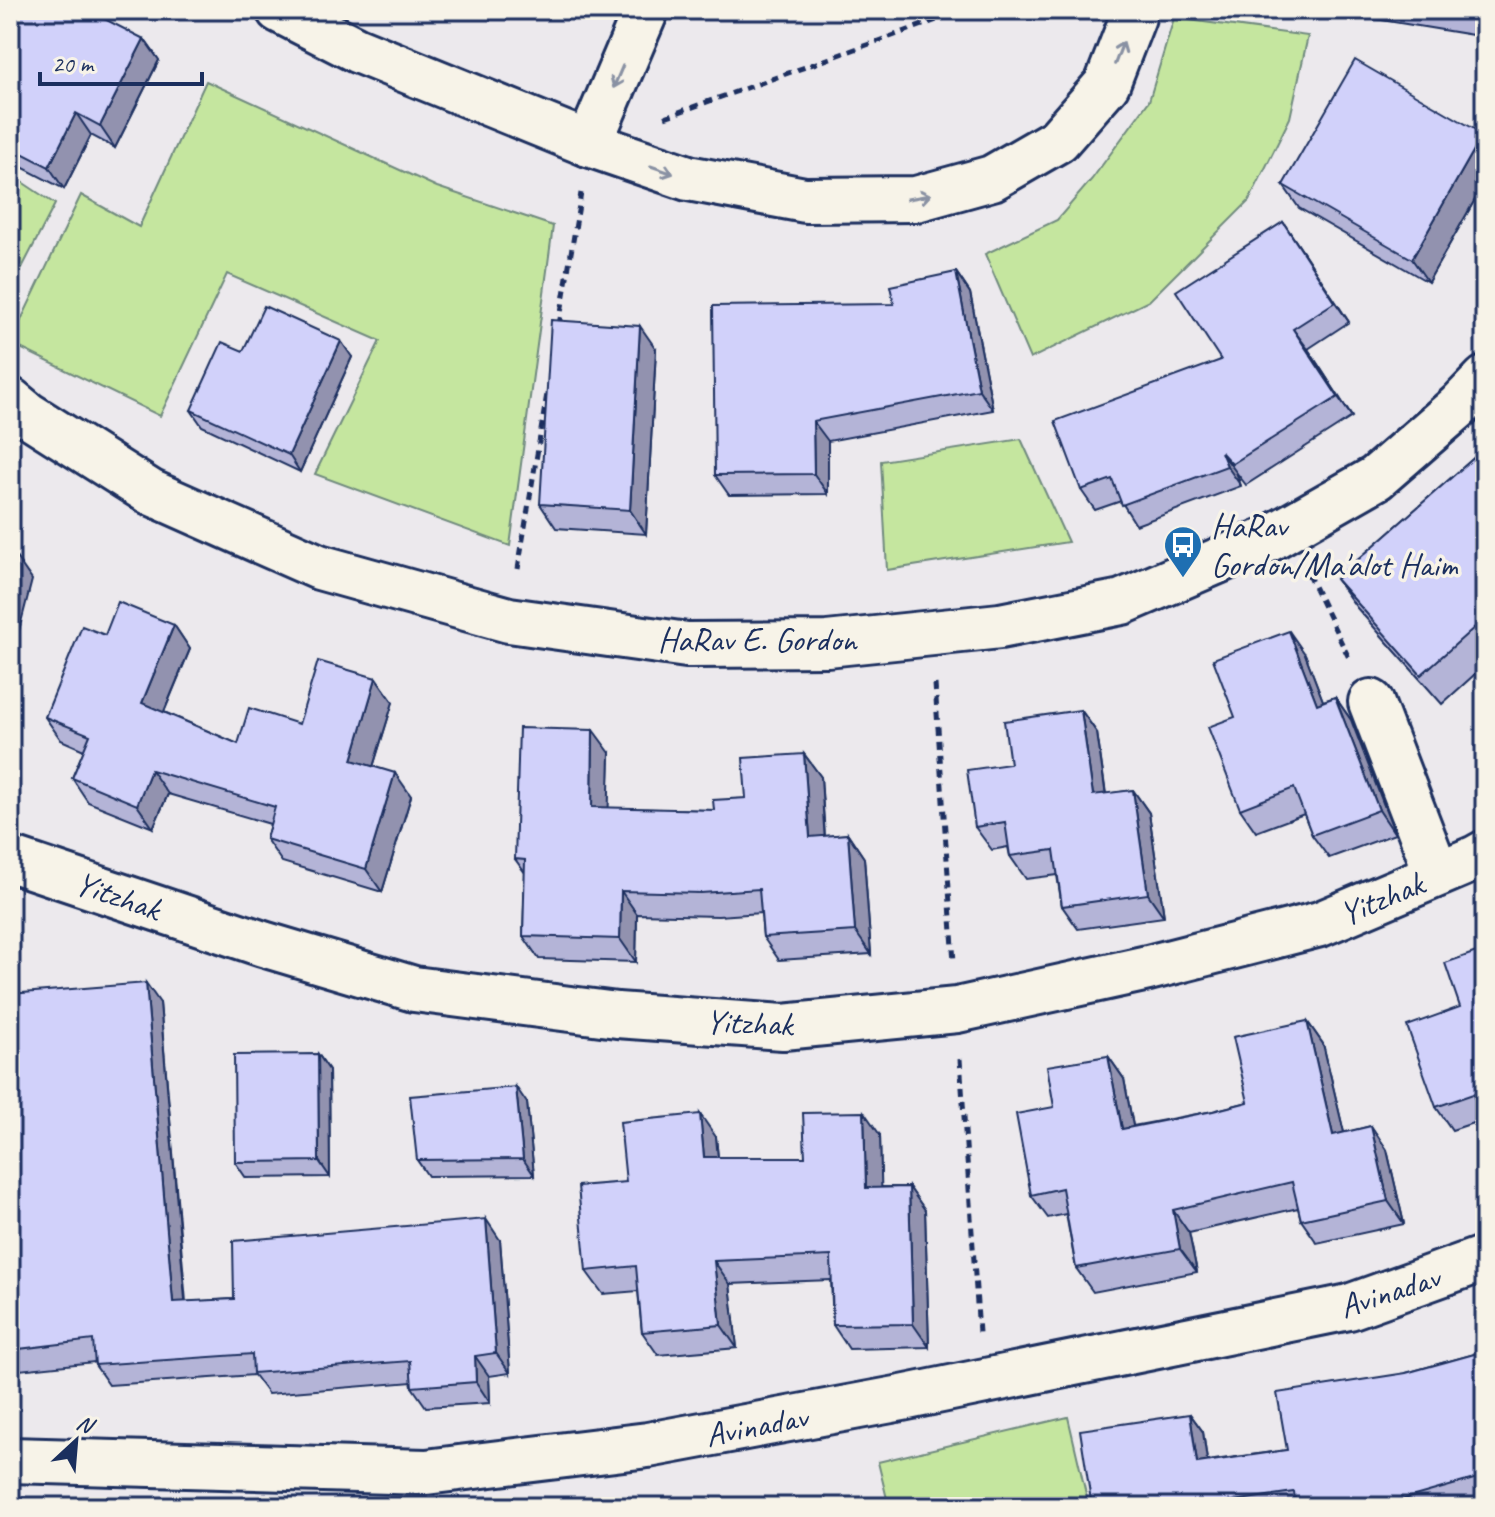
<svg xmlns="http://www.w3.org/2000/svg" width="1495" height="1517" font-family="Caveat,sans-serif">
  <rect width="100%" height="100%" fill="#ece9ed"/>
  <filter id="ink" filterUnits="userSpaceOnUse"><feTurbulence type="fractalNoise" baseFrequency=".0125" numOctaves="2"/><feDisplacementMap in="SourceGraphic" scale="16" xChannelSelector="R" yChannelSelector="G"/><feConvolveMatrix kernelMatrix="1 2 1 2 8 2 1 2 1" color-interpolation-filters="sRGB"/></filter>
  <g filter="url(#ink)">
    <g fill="#c5e69f" stroke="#708a7e" stroke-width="2">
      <polygon points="1174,18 1308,36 1290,118 1249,201 1149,301 1030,359 985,254 1057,220 1092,179 1149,101"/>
      <polygon points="206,81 437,187 553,226 510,546 315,474 380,341 227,274 160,416 10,343 81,195 139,227"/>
      <polygon points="10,174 55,204 10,291"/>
      <polygon points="1021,439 1068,542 887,570 881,461"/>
      <polygon points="1068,1417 1089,1507 889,1507 878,1462"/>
    </g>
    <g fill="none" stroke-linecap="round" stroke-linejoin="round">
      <g stroke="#1b2f5e" stroke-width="50">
        <g id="minor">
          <polyline points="279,10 357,50 589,144 688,178 805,200 916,199 992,178 1058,140 1107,84 1133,17 1132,10"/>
          <polyline points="589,144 646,10"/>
          <polyline points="10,400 27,414 150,492 319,567 509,620 687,645 827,644 1000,626 1122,602 1269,539 1376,478 1459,406 1485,379"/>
          <polyline points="1371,702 1437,874"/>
          <polyline points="10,859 263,944 414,989 617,1015 783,1027 957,1010 1148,968 1320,924 1476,858 1485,853"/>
          <polyline points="10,1460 426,1472 648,1445 902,1398 1349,1307 1485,1258"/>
        </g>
      </g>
      <g stroke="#1b2f5e" stroke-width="5" stroke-dasharray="8 6" stroke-linecap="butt">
        <polyline points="665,117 965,10"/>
        <polyline points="559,325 581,193"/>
        <polyline points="518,569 547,394"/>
        <polyline points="1308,574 1349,658"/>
        <polyline points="935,684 954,962"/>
        <polyline points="960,1059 979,1333"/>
      </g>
      <use href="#minor" stroke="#f7f3e8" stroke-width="44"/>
    </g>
    <g fill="#b4b4d7" stroke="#1b2f5e" stroke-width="2">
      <polygon points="10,10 144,39 159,60 115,148 91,135 64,189 10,161"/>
      <polygon points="1321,10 1485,10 1485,37"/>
      <polygon points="1483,134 1485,136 1485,182 1428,282 1299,208 1283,185"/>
      <polygon points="1283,222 1349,322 1308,349 1352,417 1246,485 1236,472 1241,486 1136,525 1121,501 1095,510 1081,490 1221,360"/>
      <polygon points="956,272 970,293 993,410 828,441 828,494 729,495 715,475 894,304"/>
      <polygon points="656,349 646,534 556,528 540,504"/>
      <polygon points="243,351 352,357 300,472 202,426 191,410"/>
      <polygon points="1485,448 1485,665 1442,704 1357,608 1336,579"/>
      <polygon points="174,625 190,649 164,712 238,744 299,724 376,678 393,702 373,767 411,796 382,892 282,862 266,839 270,824 168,794 153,828 88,802 72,778 84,750 61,740 45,717 105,635"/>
      <polygon points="1305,654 1323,701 1335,697 1351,720 1395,834 1329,858 1312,835 1304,814 1256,832 1240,809 1235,717"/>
      <polygon points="1081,710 1097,733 1106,794 1133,790 1149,813 1164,917 1078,929 1062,906 1057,875 1026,879 1010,856 1008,847 992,850 975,827 1010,764"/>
      <polygon points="610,753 608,808 714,810 746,798 804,754 821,777 825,836 848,834 864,858 871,954 779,960 763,937 761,913 718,916 637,914 636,962 539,959 523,936 525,873 515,859"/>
      <polygon points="1485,949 1482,1120 1452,1130 1436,1107 1460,1007"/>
      <polygon points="10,952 16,993 160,1003 186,1302 234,1299 500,1240 510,1373 489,1376 490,1403 426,1407 412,1387 412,1382 268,1394 254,1375 109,1385 95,1365 94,1362 10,1371"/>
      <polygon points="1307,1021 1323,1044 1344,1133 1371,1126 1387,1150 1404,1224 1317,1243 1301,1220 1298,1208 1189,1233 1197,1272 1093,1292 1076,1268 1066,1214 1048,1218 1031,1195 1054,1107 1108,1056 1124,1079 1133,1126 1213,1111 1248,1102"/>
      <polygon points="318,1054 329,1070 330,1177 246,1178 235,1162"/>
      <polygon points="527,1103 534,1175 428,1176 417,1160"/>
      <polygon points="880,1135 881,1187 909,1187 925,1210 929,1347 849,1349 833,1325 831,1280 730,1284 737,1348 658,1355 642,1332 638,1291 603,1294 586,1271 626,1182 716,1137 718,1157 805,1157"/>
      <polygon points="1485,1351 1485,1498 1455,1507 1092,1507 1190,1414 1203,1432 1207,1461 1287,1450 1406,1373"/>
    </g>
    <g fill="#9292af" stroke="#1b2f5e" stroke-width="2">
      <polygon points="1474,10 1485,10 1485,31 1474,15"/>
      <polygon points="144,39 159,60 115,148 100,126"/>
      <polygon points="76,113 91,135 64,189 49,167"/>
      <polygon points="1483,134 1485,136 1485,182 1428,282 1412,259"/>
      <polygon points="1283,222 1297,243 1349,322 1335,302"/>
      <polygon points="956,272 970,293 993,410 979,390"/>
      <polygon points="640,326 656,349 646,534 630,510"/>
      <polygon points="1293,329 1308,349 1352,417 1338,397"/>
      <polygon points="341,341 352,357 300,472 289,455"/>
      <polygon points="813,421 828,441 828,494 814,474"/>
      <polygon points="1221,452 1236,472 1241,486 1227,466"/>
      <polygon points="16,557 32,580 10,665 10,580"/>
      <polygon points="174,625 190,649 158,726 142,703"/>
      <polygon points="1289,631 1305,654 1333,727 1317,704"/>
      <polygon points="376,678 393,702 368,783 352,760"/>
      <polygon points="1335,697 1351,720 1395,834 1379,810"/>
      <polygon points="1081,710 1097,733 1109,818 1093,795"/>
      <polygon points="593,730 610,753 608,830 592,807"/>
      <polygon points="804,754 821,777 826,860 810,837"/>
      <polygon points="151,770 168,794 153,828 137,805"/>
      <polygon points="395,773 411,796 382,892 366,869"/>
      <polygon points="1133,790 1149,813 1164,917 1148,894"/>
      <polygon points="848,834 864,858 871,954 855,931"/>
      <polygon points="621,891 637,914 636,962 620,939"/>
      <polygon points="10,952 11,954 19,1014 10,1002"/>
      <polygon points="146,983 160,1003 187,1323 173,1302"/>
      <polygon points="1307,1021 1323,1044 1350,1158 1333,1135"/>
      <polygon points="318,1054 329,1070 330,1177 319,1161"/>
      <polygon points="1108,1056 1124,1079 1138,1152 1122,1129"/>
      <polygon points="516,1087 527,1103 534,1175 523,1159"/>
      <polygon points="864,1112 880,1135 882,1211 866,1188"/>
      <polygon points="700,1114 716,1137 720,1180 704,1157"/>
      <polygon points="1371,1126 1387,1150 1404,1224 1388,1201"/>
      <polygon points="909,1187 925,1210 929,1347 913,1324"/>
      <polygon points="1173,1210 1189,1233 1197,1272 1180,1249"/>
      <polygon points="486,1219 500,1240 510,1373 496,1353"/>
      <polygon points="714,1261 730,1284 737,1348 721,1325"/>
      <polygon points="475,1356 489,1376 490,1403 476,1382"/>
      <polygon points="1190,1414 1203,1432 1210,1482 1197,1463"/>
    </g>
    <g fill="#d1d1fa" stroke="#1b2f5e" stroke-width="2">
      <polygon points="10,10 87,10 144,39 100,126 76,113 49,167 10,147"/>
      <polygon points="1443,10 1474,10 1474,15"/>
      <polygon points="1355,60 1483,134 1412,259 1283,185"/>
      <polygon points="1283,222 1335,302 1293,329 1338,397 1232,464 1221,452 1227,466 1122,505 1112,479 1081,490 1055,421 1221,360 1176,291"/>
      <polygon points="956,272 979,390 813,421 814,474 715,475 713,306 894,304 890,286"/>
      <polygon points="264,306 341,341 289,455 191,410 222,342 243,351"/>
      <polygon points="551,320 640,326 630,510 540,504"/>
      <polygon points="1485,448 1485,618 1421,675 1336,579"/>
      <polygon points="10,555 16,557 10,580"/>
      <polygon points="118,602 174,625 142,703 238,744 249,708 299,724 318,661 376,678 352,760 395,773 366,869 266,839 275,807 151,770 137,805 72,778 90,735 45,717 82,626 105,635"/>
      <polygon points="1289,631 1317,704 1335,697 1379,810 1312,835 1294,788 1240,809 1208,727 1235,717 1213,659"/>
      <polygon points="1081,710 1093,795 1133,790 1148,894 1062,906 1054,850 1010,856 1005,822 975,827 967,770 1010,764 1004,721"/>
      <polygon points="519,728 593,730 592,807 714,810 713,800 746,798 743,758 804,754 810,837 848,834 855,931 763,937 759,889 701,893 621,891 620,939 523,936 525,860 515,859"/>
      <polygon points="1485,949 1485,1128 1473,1094 1436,1107 1407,1026 1460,1007 1445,963"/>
      <polygon points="146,983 173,1302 234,1299 233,1241 486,1219 496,1353 475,1356 476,1382 412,1387 410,1361 253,1373 252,1354 95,1365 93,1340 10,1350 10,994"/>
      <polygon points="1307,1021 1333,1135 1371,1126 1388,1201 1301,1220 1292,1182 1173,1210 1180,1249 1076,1268 1062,1188 1031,1195 1016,1114 1054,1107 1047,1066 1108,1056 1122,1129 1213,1111 1248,1102 1233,1037"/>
      <polygon points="318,1054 319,1161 235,1162 234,1055"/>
      <polygon points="516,1087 523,1159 417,1160 410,1096"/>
      <polygon points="864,1112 866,1188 909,1187 913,1324 833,1325 831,1256 714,1261 721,1325 642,1332 636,1266 586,1271 578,1186 626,1182 620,1122 700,1114 704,1157 805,1157 803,1113"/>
      <polygon points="1485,1351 1485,1491 1481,1477 1397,1501 1398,1507 1296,1507 1294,1492 1192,1507 1092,1507 1080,1430 1190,1414 1197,1463 1287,1450 1277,1393 1406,1373"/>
      <polygon points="826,1500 827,1507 797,1507"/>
    </g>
    <defs><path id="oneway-shaft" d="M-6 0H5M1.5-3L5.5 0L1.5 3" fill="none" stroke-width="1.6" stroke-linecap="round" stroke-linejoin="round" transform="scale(2)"/></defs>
    <g stroke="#8991a3">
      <use href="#oneway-shaft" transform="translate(1119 53) rotate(-69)"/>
      <use href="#oneway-shaft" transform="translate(618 77) rotate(113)"/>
      <use href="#oneway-shaft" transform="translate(662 170) rotate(19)"/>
      <use href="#oneway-shaft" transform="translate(919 197) rotate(-10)"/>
    </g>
  </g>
  <defs>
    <g id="bus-pin" transform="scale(2)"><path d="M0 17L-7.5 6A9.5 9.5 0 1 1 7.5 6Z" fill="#1f6fb2" stroke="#f7f3e8"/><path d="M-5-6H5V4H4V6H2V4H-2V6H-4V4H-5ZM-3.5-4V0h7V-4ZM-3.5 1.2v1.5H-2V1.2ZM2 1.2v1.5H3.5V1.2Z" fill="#fff"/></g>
  </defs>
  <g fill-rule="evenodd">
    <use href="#bus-pin" x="1183" y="545"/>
  </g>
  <g text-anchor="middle" stroke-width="7" stroke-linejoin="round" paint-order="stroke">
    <g font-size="34" fill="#1b2f5e" stroke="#f7f3e8" text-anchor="start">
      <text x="1211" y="537">HaRav<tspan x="1211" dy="39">Gordon/Ma'alot Haim</tspan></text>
    </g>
    <g font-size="34" fill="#1b2f5e" stroke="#f7f3e8">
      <text x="757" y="651">HaRav E. Gordon</text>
      <text transform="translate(118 895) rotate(19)" y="12">Yitzhak</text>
      <text transform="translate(1381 898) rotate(-23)" y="12">Yitzhak</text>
      <text transform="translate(749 1022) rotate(2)" y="12">Yitzhak</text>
      <text transform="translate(1389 1291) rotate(-18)" y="12">Avinadav</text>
      <text transform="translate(756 1425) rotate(-11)" y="12">Avinadav</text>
    </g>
  </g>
  <rect width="1495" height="1517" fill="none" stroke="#f7f3e8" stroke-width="40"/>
  <rect x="20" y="20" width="1455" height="1477" fill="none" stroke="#1b2f5e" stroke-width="3" filter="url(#ink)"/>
  <g transform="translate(76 1441) rotate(26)" stroke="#f7f3e8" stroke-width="6" paint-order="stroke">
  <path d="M0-6L14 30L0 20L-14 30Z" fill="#1b2f5e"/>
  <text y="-12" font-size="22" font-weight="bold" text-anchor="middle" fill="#1b2f5e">N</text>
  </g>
  <path d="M40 72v12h162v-12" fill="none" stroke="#1b2f5e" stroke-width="4"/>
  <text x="52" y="72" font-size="24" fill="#1b2f5e" stroke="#f7f3e8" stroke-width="6" paint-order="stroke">20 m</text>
</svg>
